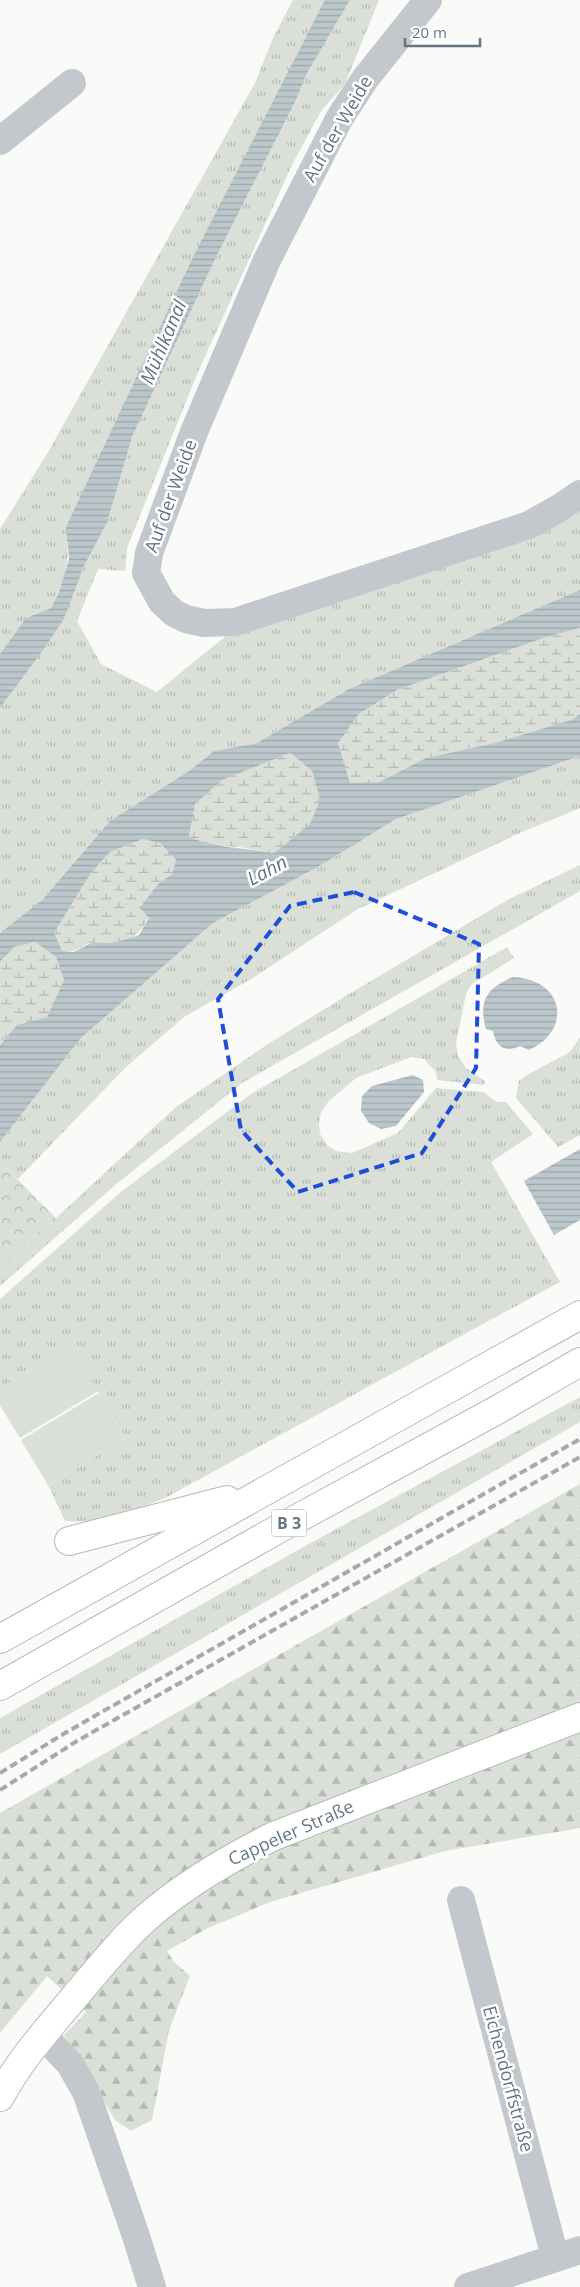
<svg xmlns="http://www.w3.org/2000/svg" width="580" height="2287" font-family="'Open Sans',sans-serif">
  <defs>
    <pattern id="grass-tufts" width="24" height="20" patternUnits="userSpaceOnUse" patternTransform="scale(1.25)"><rect width="24" height="20" fill="#dadfd7"/><path d="M3 7l-1-3M5 7V3M7 7l1-3M15 17l-1-3M17 17v-4M19 17l1-3" fill="none" stroke="#b4b9b4"/></pattern>
    <pattern id="forest-firs" width="22" height="20" patternUnits="userSpaceOnUse" patternTransform="scale(1.25)"><rect width="22" height="20" fill="#dadfd7"/><path d="M5 1l3.5 6h-7zM16 11l3.5 6h-7z" fill="#b4b9b4"/></pattern>
    <pattern id="wetland-marsh" width="20" height="14" patternUnits="userSpaceOnUse" patternTransform="scale(1.25)"><rect width="20" height="14" fill="#dadfd7"/><path d="M1 5h8M5 5V1M11 12h8M15 12V8" fill="none" stroke="#b4b9b4"/></pattern>
    <pattern id="park-crowns" width="20" height="18" patternUnits="userSpaceOnUse" patternTransform="scale(1.25)"><rect width="20" height="18" fill="#dadfd7"/><path d="M2 6a3 3 0 1 1 6 0M12 15a3 3 0 1 1 6 0" fill="none" stroke="#b4b9b4"/></pattern>
    <pattern id="water-rules" width="6" height="5" patternUnits="userSpaceOnUse" patternTransform="scale(1.25)"><rect width="6" height="5" fill="#bbc7cb"/><path d="M0 2.5h6" fill="none" stroke="#9ca6aa"/></pattern>
  </defs>
  <rect width="100%" height="100%" fill="#fafaf8"/>
  <g fill="url(#grass-tufts)">
    <path d="M293 0H325L67 543C70 567 62 586 51 608L26 618 0 654V529L47 454 255 83 273 38Z"/>
    <polygon points="350,0 379,0 345,84 321,111 292,165 198,372 127,548 125,571 98,569 77,621 101,664 157,692 232,631 580,505 580,590 349,689 257,743 214,751 189,771 110,821 42,900 0,933 0,708 44,649 64,619 84,566 107,523 132,437 217,255 296,100 306,75"/>
    <polygon points="580,756 580,808 522,832 358,909 251,979 184,1017 125,1068 18,1179 5,1167 0,1172 0,1142 81,1038 213,923 318,867 396,819"/>
    <polygon points="580,865 580,891 242,1083 114,1186 0,1286 0,1265 56,1218 176,1107 268,1044 344,997 509,899"/>
    <path d="M507 947 514 958 472 984 466 994 456 1043 458 1056 466 1068 485 1081 484 1085 437 1080 436 1072 424 1059 411 1057 356 1078 329 1101 321 1112 319 1123 320 1134 327 1145 336 1151 352 1153 398 1133 436 1088 483 1092 497 1102H506L533 1134 491 1162 560 1282 165 1498C133 1510 100 1524 65 1521L48 1485 126 1438 71 1346 0 1388V1299L122 1191 251 1094Z"/>
    <polygon points="580,1037 580,1135 558,1147 516,1098 519,1081 527,1075 570,1052"/>
    <polygon points="580,1397 580,1422 0,1754 0,1718 307,1545"/>
  </g>
  <polygon fill="url(#forest-firs)" points="580,1484 580,1828 445,1851 270,1902 206,1929 167,1951 174,1962 190,1976 169,2030 152,2120 131,2131 115,2120 64,2035 86,2012 47,1976 0,2033 0,1813"/>
  <g fill="url(#wetland-marsh)">
    <polygon points="580,628 580,714 571,720 495,743 426,758 379,782 350,784 338,743 359,714 397,690 546,637"/>
    <polygon points="290,753 312,771 320,799 310,824 274,853 239,847 208,845 189,837 195,804 222,780"/>
    <path d="M143 839 160 843 176 860 172 874 158 884C151 911 148 940 113 943 107 943 100 941 94 942 80 944 82 953 62 951L54 933 91 873 110 852Z"/>
    <polygon points="35,942 56,957 64,980 47,1017 17,1025 0,1045 0,962 14,947"/>
  </g>
  <polygon fill="url(#park-crowns)" points="5,1167 56,1218 0,1265 0,1172"/>
  <g fill="#dadfd7">
    <polygon points="71,1346 98,1391 20,1438 0,1405 0,1388"/>
    <polygon points="99,1393 126,1438 48,1485 21,1440"/>
  </g>
  <g fill="url(#water-rules)" fill-rule="evenodd">
    <polygon points="325,0 350,0 306,75 296,100 217,255 132,437 107,523 84,566 64,619 44,649 0,708 0,654 26,618 51,608 59,592 69,559 66,527 193,257"/>
    <path d="M580 590V628L546 637 397 690 359 714 338 743 350 783 379 782 426 758 495 743 571 720 580 714V756L396 819 318 867 213 923 81 1038 0 1142V1045L17 1025 47 1017 64 980 56 957 35 942 14 947 0 962V933L42 900 110 821 189 771 214 751 257 743 349 689ZM290 753 312 771 320 799 310 824 274 853C245 848 215 848 189 837L195 804 222 780ZM143 839 160 843 176 860 172 874 158 884 140 908 149 918 139 935 115 943 93 942 74 952 62 951 54 933 91 873 110 852Z"/>
    <path d="M513 977C563 979 574 1029 529 1050L520 1046C505 1053 496 1047 493 1031L486 1029C478 1001 487 988 513 977Z"/>
    <polygon points="413,1075 423,1080 424,1092 396,1126 381,1129 369,1123 361,1111 362,1096 372,1086"/>
    <polygon points="580,1149 580,1220 554,1235 524,1181"/>
  </g>
  <g fill="none" stroke-linecap="round" stroke-linejoin="round">
    <g stroke="#b5babe" stroke-width="30">
      <path id="major" d="M0 2097C19 2061 46 2031 72 2000 96 1972 119 1942 146 1918 185 1884 228 1859 274 1836L580 1717"/>
    </g>
    <g stroke="#b4b9bd" stroke-width="30">
      <g id="highway">
        <polyline points="69,1541 227,1500"/>
        <polyline points="0,1639 580,1315"/>
        <polyline points="0,1686 280,1528 497,1410 580,1362"/>
      </g>
    </g>
    <g stroke="#c3c8cc" stroke-width="28">
      <polyline points="428,0 365,79 339,119 267,260 194,432 149,553 146,573 162,602 174,613 186,619 204,623 235,622 529,525 561,507 580,494"/>
      <polyline points="0,141 72,83"/>
      <polyline points="461,1900 555,2257"/>
      <polyline points="42,2034 70,2064 86,2092 135,2233 152,2287"/>
      <polyline points="468,2287 580,2250"/>
    </g>
    <use href="#major" stroke="#fff" stroke-width="28"/>
    <use href="#highway" stroke="#fff" stroke-width="28"/>
    <g stroke="#a2aab0" stroke-width="4" stroke-dasharray="8 4" stroke-linecap="butt">
      <polyline points="0,1773 65,1733 580,1439"/>
      <polyline points="0,1790 77,1741 580,1457"/>
    </g>
  </g>
  <path fill="none" stroke="#1d4ed8" stroke-width="4" stroke-dasharray="10 6" stroke-linejoin="round" d="M354 892 479 944 476 1068 422 1153 298 1192 241 1130 218 999 290 906Z"/>
  <g text-anchor="middle" stroke-width="5" stroke-linejoin="round" paint-order="stroke">
    <rect fill="#fff" stroke="#939fa8" stroke-width="1" x="271.5" y="1509.5" width="35" height="27" rx="4"/>
    <g font-size="16" font-weight="bold" fill="#657683">
      <text x="289" y="1529">B 3</text>
    </g>
    <g font-size="18" fill="#657683" stroke="#fff">
      <text transform="translate(338 129) rotate(-60)" y="6">Auf der Weide</text>
      <text transform="translate(171 496) rotate(-70)" y="6">Auf der Weide</text>
      <text transform="translate(291 1833) rotate(-24)" y="6">Cappeler Straße</text>
      <text transform="translate(508 2079) rotate(75)" y="6">Eichendorffstraße</text>
    </g>
    <g font-size="19" font-style="italic" fill="#60757c" stroke="#fff">
      <text transform="translate(163 342) rotate(-67)" y="7">Mühlkanal</text>
      <text transform="translate(267 870) rotate(-28)" y="7">Lahn</text>
    </g>
  </g>
  <path d="M405 38v8h75v-8" fill="none" stroke="#657683" stroke-width="2.5"/>
  <text x="412" y="38" font-size="15" fill="#657683" stroke="#ffffff" stroke-width="4" paint-order="stroke">20 m</text>
</svg>
